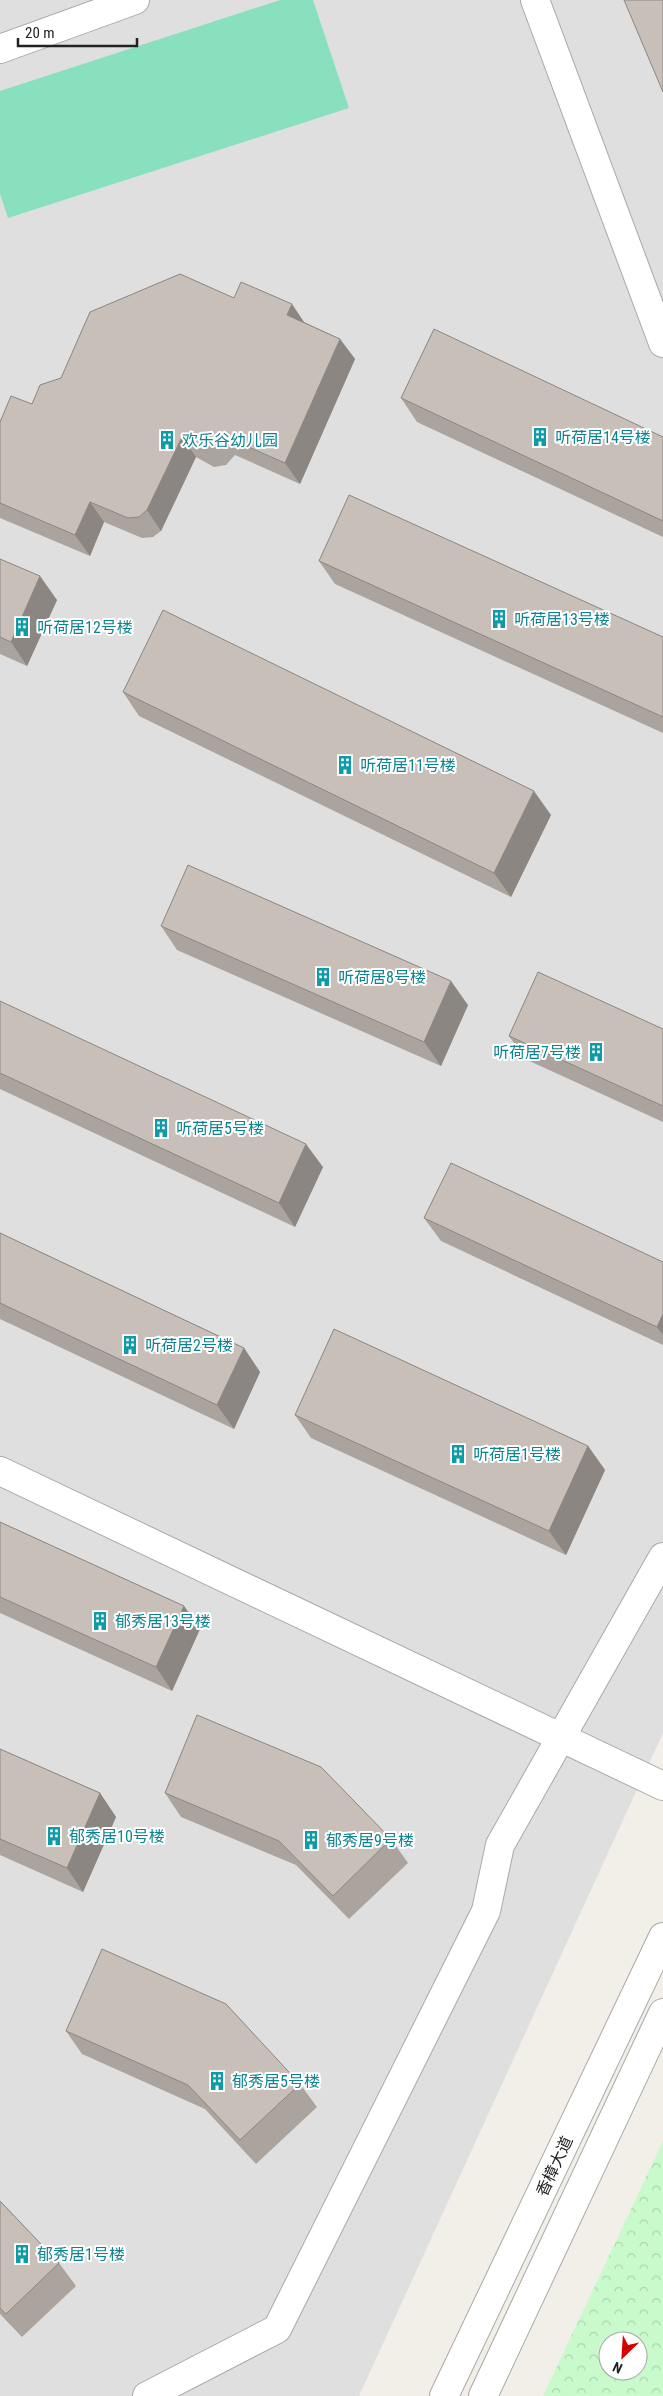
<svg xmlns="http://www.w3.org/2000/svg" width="663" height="2396" font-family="'Roboto Condensed','Noto Sans SC',sans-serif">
  <defs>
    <pattern id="park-crowns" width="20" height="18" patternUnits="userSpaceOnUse" patternTransform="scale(1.25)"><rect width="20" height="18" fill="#c8facc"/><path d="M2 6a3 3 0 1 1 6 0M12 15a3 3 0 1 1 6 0" fill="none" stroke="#acd6af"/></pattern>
  </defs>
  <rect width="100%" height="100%" fill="#f2efe9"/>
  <polygon fill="#e0dfdf" points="0,0 663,0 663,1733 359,2396 0,2396"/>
  <path fill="url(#park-crowns)" fill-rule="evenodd" d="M663 2141V2396H543ZM608 2341H638V2371H608Z"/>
  <polygon fill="#88e0be" points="280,0 313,0 349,108 8,218 0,194 0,91"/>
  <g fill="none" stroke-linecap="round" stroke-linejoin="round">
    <g stroke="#a9a9a9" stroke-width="30">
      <g id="minor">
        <polyline points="535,0 663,343"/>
        <polyline points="0,49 135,0"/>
        <polyline points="0,1471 663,1786"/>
        <polyline points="147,2396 277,2329 486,1911 500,1845 663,1557"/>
      </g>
    </g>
    <g stroke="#a9a9a9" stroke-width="30">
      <g id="tertiary">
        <polyline points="444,2396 663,1937"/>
        <polyline points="483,2396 663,2013"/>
      </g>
    </g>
    <use href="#minor" stroke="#fff" stroke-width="28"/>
    <use href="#tertiary" stroke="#fff" stroke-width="28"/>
  </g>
  <g fill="#aba49e">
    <polygon points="234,298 304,322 340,339 355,359 300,484 235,455 226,465 214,467 196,457 161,531 153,537 142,538 104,522 90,556 0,518 0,422 32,404 61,378"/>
    <polygon points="401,398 663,437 663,537 417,422"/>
    <polygon points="0,559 57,600 27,666 0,654"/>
    <polygon points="319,561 663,637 663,733 335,584"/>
    <polygon points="123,692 551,815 511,897 139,716"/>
    <polygon points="161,926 468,1005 441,1066 177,950"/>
    <polygon points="0,1001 323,1167 295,1227 0,1089"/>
    <polygon points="663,1029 663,1122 525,1059 509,1036"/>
    <polygon points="424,1218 663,1262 663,1345 441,1241"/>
    <polygon points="0,1233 244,1348 260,1372 234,1429 0,1319"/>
    <polygon points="295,1415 588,1446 605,1470 566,1555 311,1438"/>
    <polygon points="0,1522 184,1606 200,1629 172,1691 0,1613"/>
    <polygon points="0,1749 100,1793 116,1817 83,1892 0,1855"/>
    <polygon points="165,1793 391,1839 408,1863 349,1919 296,1865 181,1817"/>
    <polygon points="66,2031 300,2084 317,2107 256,2164 205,2109 82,2054"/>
    <polygon points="0,2201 59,2263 76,2286 22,2337 0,2314"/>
  </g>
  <g fill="#8b8681">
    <polygon points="292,304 306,325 287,315"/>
    <polygon points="340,339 355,359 300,484 285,463"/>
    <polygon points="182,437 196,457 161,531 147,510"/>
    <polygon points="90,502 104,522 90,556 75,535"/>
    <polygon points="40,576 57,600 27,666 11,642"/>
    <polygon points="534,791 551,815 511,897 494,873"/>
    <polygon points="451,981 468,1005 441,1066 424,1042"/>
    <polygon points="306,1144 323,1167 295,1227 279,1203"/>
    <polygon points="663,1314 663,1335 657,1327"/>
    <polygon points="244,1348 260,1372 234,1429 217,1405"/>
    <polygon points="588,1446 605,1470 566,1555 549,1531"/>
    <polygon points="184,1606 200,1629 172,1691 156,1667"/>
    <polygon points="100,1793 116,1817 83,1892 67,1868"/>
  </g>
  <g fill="#c7bfb8" stroke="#8b8681">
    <polygon points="624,0 663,0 663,92"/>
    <polygon points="180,274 234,298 241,282 292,304 287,315 340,339 285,463 221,435 211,445 200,446 182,437 147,510 139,517 128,518 90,502 75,535 0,503 0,422 11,396 32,404 40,385 61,378 90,312"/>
    <polygon points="434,329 663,437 663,521 401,398"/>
    <polygon points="349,495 663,637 663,717 319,561"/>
    <polygon points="0,559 40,576 11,642 0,637"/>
    <polygon points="163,610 534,791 494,873 123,692"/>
    <polygon points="188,865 451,981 424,1042 161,926"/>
    <polygon points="538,972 663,1029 663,1106 509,1036"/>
    <polygon points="0,1001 306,1144 279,1203 0,1073"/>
    <polygon points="451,1163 663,1262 663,1314 657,1327 424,1218"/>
    <polygon points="0,1233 244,1348 217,1405 0,1303"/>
    <polygon points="334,1329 588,1446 549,1531 295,1415"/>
    <polygon points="0,1522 184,1606 156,1667 0,1597"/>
    <polygon points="197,1715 321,1767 391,1839 333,1896 279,1841 165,1793"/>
    <polygon points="0,1749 100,1793 67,1868 0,1839"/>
    <polygon points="102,1949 226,2004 300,2084 240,2140 188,2085 66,2031"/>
    <polygon points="0,2201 59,2263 6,2314 0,2308"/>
  </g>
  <defs>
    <g id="building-bare" transform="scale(1.5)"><path d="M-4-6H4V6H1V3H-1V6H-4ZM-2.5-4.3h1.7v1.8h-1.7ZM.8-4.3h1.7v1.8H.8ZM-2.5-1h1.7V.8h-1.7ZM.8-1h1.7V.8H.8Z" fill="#0f9aa8" stroke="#fff" stroke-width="2.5" paint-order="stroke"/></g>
  </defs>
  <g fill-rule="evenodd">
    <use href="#building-bare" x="540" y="437"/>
    <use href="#building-bare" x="167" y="440"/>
    <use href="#building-bare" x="499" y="619"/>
    <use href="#building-bare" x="22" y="627"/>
    <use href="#building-bare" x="345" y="765"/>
    <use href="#building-bare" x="323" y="977"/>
    <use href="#building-bare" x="596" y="1052"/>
    <use href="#building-bare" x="161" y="1128"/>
    <use href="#building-bare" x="130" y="1345"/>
    <use href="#building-bare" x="458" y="1454"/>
    <use href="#building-bare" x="100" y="1621"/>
    <use href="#building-bare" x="54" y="1836"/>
    <use href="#building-bare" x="311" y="1840"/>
    <use href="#building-bare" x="217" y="2081"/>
    <use href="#building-bare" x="22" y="2254"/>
  </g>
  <g text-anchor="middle" stroke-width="4" stroke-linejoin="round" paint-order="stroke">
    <g font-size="16" fill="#0d838f" stroke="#fff" text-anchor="start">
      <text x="555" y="443">听荷居14号楼</text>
      <text x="182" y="446">欢乐谷幼儿园</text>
      <text x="514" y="625">听荷居13号楼</text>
      <text x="37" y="633">听荷居12号楼</text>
      <text x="360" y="771">听荷居11号楼</text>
      <text x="338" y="983">听荷居8号楼</text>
      <text x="581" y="1058" text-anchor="end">听荷居7号楼</text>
      <text x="176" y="1134">听荷居5号楼</text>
      <text x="145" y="1351">听荷居2号楼</text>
      <text x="473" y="1460">听荷居1号楼</text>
      <text x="115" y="1627">郁秀居13号楼</text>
      <text x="69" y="1842">郁秀居10号楼</text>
      <text x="326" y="1846">郁秀居9号楼</text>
      <text x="232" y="2087">郁秀居5号楼</text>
      <text x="37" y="2260">郁秀居1号楼</text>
    </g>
    <g font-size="16" fill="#222" stroke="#fff">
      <text transform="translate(554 2166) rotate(-65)" y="6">香樟大道</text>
    </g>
  </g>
  <g transform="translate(623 2356) rotate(205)"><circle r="24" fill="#ffffff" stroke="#a7a7a7"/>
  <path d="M0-4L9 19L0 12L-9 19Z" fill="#d40000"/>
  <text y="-8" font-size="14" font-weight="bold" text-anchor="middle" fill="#222222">N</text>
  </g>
  <path d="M18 38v8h119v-8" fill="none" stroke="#222222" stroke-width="2.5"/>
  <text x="25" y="38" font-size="15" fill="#222222" stroke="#ffffff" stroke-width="4" paint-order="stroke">20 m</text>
</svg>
